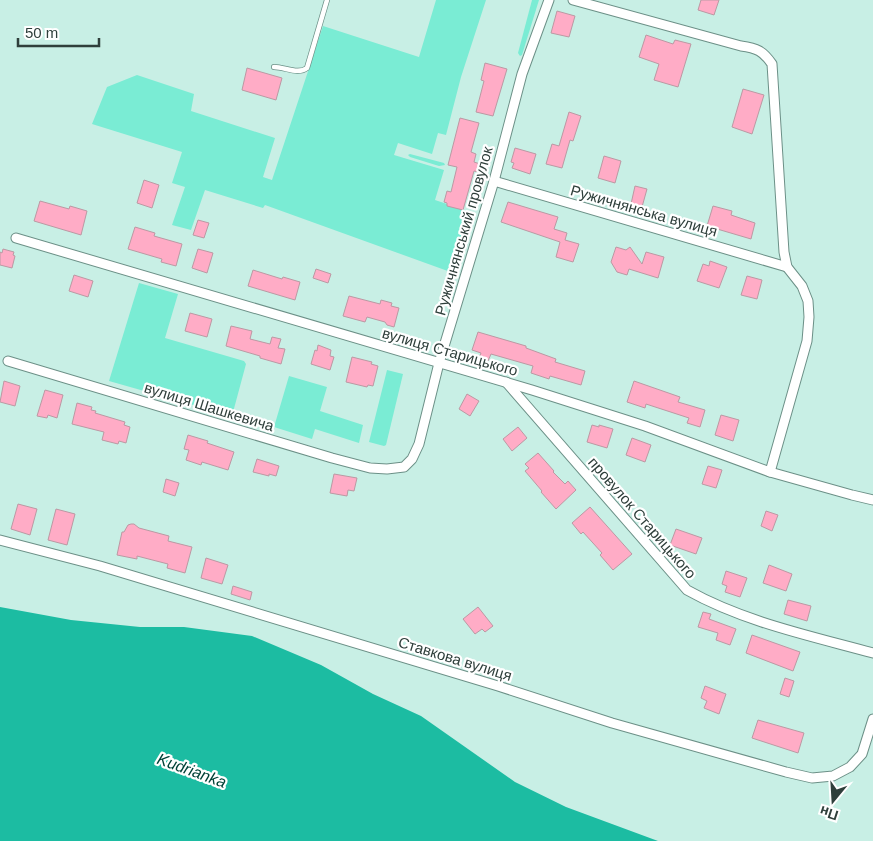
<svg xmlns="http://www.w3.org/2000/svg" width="873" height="841" font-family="Arial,sans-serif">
  <rect width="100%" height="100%" fill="#c8efe5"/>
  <g fill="#7aecd4">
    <polygon points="436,0 486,0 461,77 446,135 438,133 432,154 398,143 394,155 444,170 435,200 474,213 456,274 265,205 263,208 205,190 191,230 172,225 185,187 172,183 182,152 92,124 107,87 137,75 194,94 191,111 275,138 263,177 272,180 323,26 419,57"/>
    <polygon points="532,0 539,0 522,55 520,56 518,53"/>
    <polygon points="410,154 444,163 445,165 439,166 410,157 408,155"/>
    <polygon points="139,283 178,294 165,338 244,361 246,364 232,416 109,381"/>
    <polygon points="387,370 403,374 386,445 384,446 369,442"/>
    <polygon points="289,376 327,387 320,411 363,425 359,443 315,429 312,439 274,427"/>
  </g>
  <polygon fill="#1cbca2" points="0,607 71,620 140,627 184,627 252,636 321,665 373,694 421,716 515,782 566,807 658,841 0,841"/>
  <g fill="#ffacc6" stroke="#bb99a3">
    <polygon points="701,0 719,0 714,15 698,10"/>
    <polygon points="557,11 575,16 569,37 551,33"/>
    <polygon points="646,35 673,44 675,40 691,44 678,87 654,80 659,64 639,57"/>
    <polygon points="485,63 507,69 493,116 476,112 484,81 481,80"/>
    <polygon points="247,68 282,78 276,100 242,90"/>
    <polygon points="743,89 764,95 752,134 732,127"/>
    <polygon points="569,112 581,116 573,141 570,140 562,168 546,164 552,144 559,146"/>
    <polygon points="460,118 479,123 471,152 476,154 474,162 480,164 478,172 474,171 463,210 447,206 447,203 444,202 447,191 451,192 457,167 448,165"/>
    <polygon points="515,148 536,154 530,174 512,168 514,163 511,162"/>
    <polygon points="604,156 621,161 615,183 598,178"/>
    <polygon points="144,180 159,185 152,208 137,203"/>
    <polygon points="635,186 647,189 642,207 631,204"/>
    <polygon points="40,201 69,209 70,206 87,211 81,235 34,221"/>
    <polygon points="508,202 558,217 554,229 567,233 565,240 579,244 573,262 556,257 560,242 501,222"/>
    <polygon points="713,206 732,211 731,215 755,223 751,239 707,226"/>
    <polygon points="198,220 209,223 204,238 193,235"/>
    <polygon points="135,227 155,233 154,236 182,244 176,266 161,262 162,259 128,249"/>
    <polygon points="616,247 626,250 630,247 642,264 646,252 664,257 658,278 629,269 627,275 617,272 611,262"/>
    <polygon points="3,249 14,252 13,255 15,256 12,268 0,265 0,252 2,253"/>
    <polygon points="198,249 213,253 207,273 192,268"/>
    <polygon points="710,261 727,267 719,288 697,281 703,264 709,266"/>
    <polygon points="316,269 331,274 328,283 313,278"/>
    <polygon points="253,270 282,279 283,277 300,282 295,300 248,286"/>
    <polygon points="74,275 93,281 88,297 69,291"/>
    <polygon points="747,276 762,280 757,299 741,295"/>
    <polygon points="349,296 380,304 381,300 392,303 391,306 399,308 394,327 387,325 385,322 367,317 365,322 343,316"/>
    <polygon points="190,313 212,319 207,337 185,331"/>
    <polygon points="231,326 252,331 250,339 270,344 272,337 281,339 278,348 285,349 281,364 260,358 260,356 226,346"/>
    <polygon points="478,332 526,346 526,348 556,359 555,362 585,371 581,385 550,376 549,379 531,373 533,366 491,354 488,361 479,358 481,353 472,350"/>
    <polygon points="318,345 331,350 330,356 334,357 330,370 311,364 315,350 317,351"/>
    <polygon points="352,357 372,362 371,364 378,366 373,386 368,385 367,387 346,382"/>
    <polygon points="4,381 20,386 15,406 0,402"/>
    <polygon points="634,381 680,397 678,402 705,410 700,427 687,423 689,418 646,404 645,408 627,402"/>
    <polygon points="45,390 63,395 57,418 48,415 47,418 37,416"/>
    <polygon points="467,394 479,401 470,416 459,409"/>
    <polygon points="77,403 92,407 91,410 96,411 95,413 125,422 124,425 130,427 126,443 119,441 118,444 102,440 104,432 72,424"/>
    <polygon points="721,415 739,420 733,441 715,435"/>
    <polygon points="592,425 599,427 599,425 613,429 607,448 587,442"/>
    <polygon points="518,427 527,438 512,451 503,439"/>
    <polygon points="188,435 208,441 207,443 234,452 228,470 202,462 201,465 186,460 189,450 184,449"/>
    <polygon points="632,438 651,445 645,462 626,455"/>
    <polygon points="538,453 554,471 553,472 565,484 568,481 576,490 556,509 541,492 542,491 525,471 529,468 525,464"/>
    <polygon points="257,459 279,466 276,476 269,474 269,476 253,472"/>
    <polygon points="708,466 722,470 716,488 702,484"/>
    <polygon points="334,474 357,478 354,491 348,490 347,496 330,493"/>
    <polygon points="166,479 179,483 175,496 163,492"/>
    <polygon points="18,504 37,509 30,535 11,529"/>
    <polygon points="590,507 632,554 613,570 600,555 602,553 583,532 581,534 572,523"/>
    <polygon points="56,509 75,514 67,545 48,540"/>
    <polygon points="766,511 778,515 772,531 761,526"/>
    <polygon points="131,524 134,524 139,528 169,536 168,541 192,547 185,573 167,568 168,564 137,556 137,559 117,555 122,532 124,532 128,525"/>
    <polygon points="676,529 702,538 696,554 670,545"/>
    <polygon points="206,558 228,565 222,584 201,578"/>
    <polygon points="769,565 792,574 786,591 763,583"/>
    <polygon points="726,571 747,578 740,597 725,592 727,586 722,584"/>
    <polygon points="233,586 252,592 250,600 231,594"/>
    <polygon points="788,600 811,606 807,621 784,614"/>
    <polygon points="478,607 493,626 485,632 482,629 475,634 463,619"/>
    <polygon points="703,612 711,614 709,619 736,629 730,645 716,640 718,633 698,627"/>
    <polygon points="752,635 800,652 793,671 746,653"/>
    <polygon points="785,678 794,681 789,697 780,694"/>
    <polygon points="705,686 726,694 719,714 704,708 707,701 701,698"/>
    <polygon points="758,720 804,733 798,753 752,738"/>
  </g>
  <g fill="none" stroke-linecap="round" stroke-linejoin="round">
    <g stroke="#6c9087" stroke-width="6">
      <path id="service" d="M274 67C285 67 298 75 307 68L327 0"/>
    </g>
    <g stroke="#6c9087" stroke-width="11">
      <g id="minor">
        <path d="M573 0 741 46C757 48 763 51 772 64L784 252 787 267 802 286 808 301 809 317 807 341 770 472"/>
        <polyline points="494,181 787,267"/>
        <polyline points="16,238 532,390 645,426 770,472 852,495 873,500"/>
        <polyline points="8,361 332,458 370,468 387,469 404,467 412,459 419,444 439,363 494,181 522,74 549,0"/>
        <path d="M506 382 687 590C744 622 811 636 873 653"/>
        <polyline points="0,540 100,566 498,686 612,723 786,772 812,778 833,776 850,767 862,754 873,719"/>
      </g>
    </g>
    <use href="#service" stroke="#fff" stroke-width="4.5"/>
    <use href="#minor" stroke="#fff" stroke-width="9"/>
  </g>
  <g text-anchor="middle" stroke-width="4.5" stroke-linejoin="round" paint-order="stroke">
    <g font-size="15" fill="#2f3f3b" stroke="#fff">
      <text transform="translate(644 211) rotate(16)" y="5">Ружичнянська вулиця</text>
      <text transform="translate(464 231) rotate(-74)" y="5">Ружичнянський провулок</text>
      <text transform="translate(450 352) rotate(16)" y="5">вулиця Старицького</text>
      <text transform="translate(209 407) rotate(17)" y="5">вулиця Шашкевича</text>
      <text transform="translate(642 518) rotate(49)" y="5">провулок Старицького</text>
      <text transform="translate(455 659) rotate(17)" y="5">Ставкова вулиця</text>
    </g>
    <g font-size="16" font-style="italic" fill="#004237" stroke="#fff">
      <text transform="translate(192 770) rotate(20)" y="6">Kudrianka</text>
    </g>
  </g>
  <g transform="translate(833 801) rotate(198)" stroke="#ffffff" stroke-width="4" paint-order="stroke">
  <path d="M0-4L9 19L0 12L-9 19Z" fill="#2f3f3b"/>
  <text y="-8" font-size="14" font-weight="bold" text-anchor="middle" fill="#2f3f3b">Пн</text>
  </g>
  <path d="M18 38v8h81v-8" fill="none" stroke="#2f3f3b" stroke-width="2.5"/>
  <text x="25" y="38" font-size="15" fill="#2f3f3b" stroke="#ffffff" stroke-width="4" paint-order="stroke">50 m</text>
</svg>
